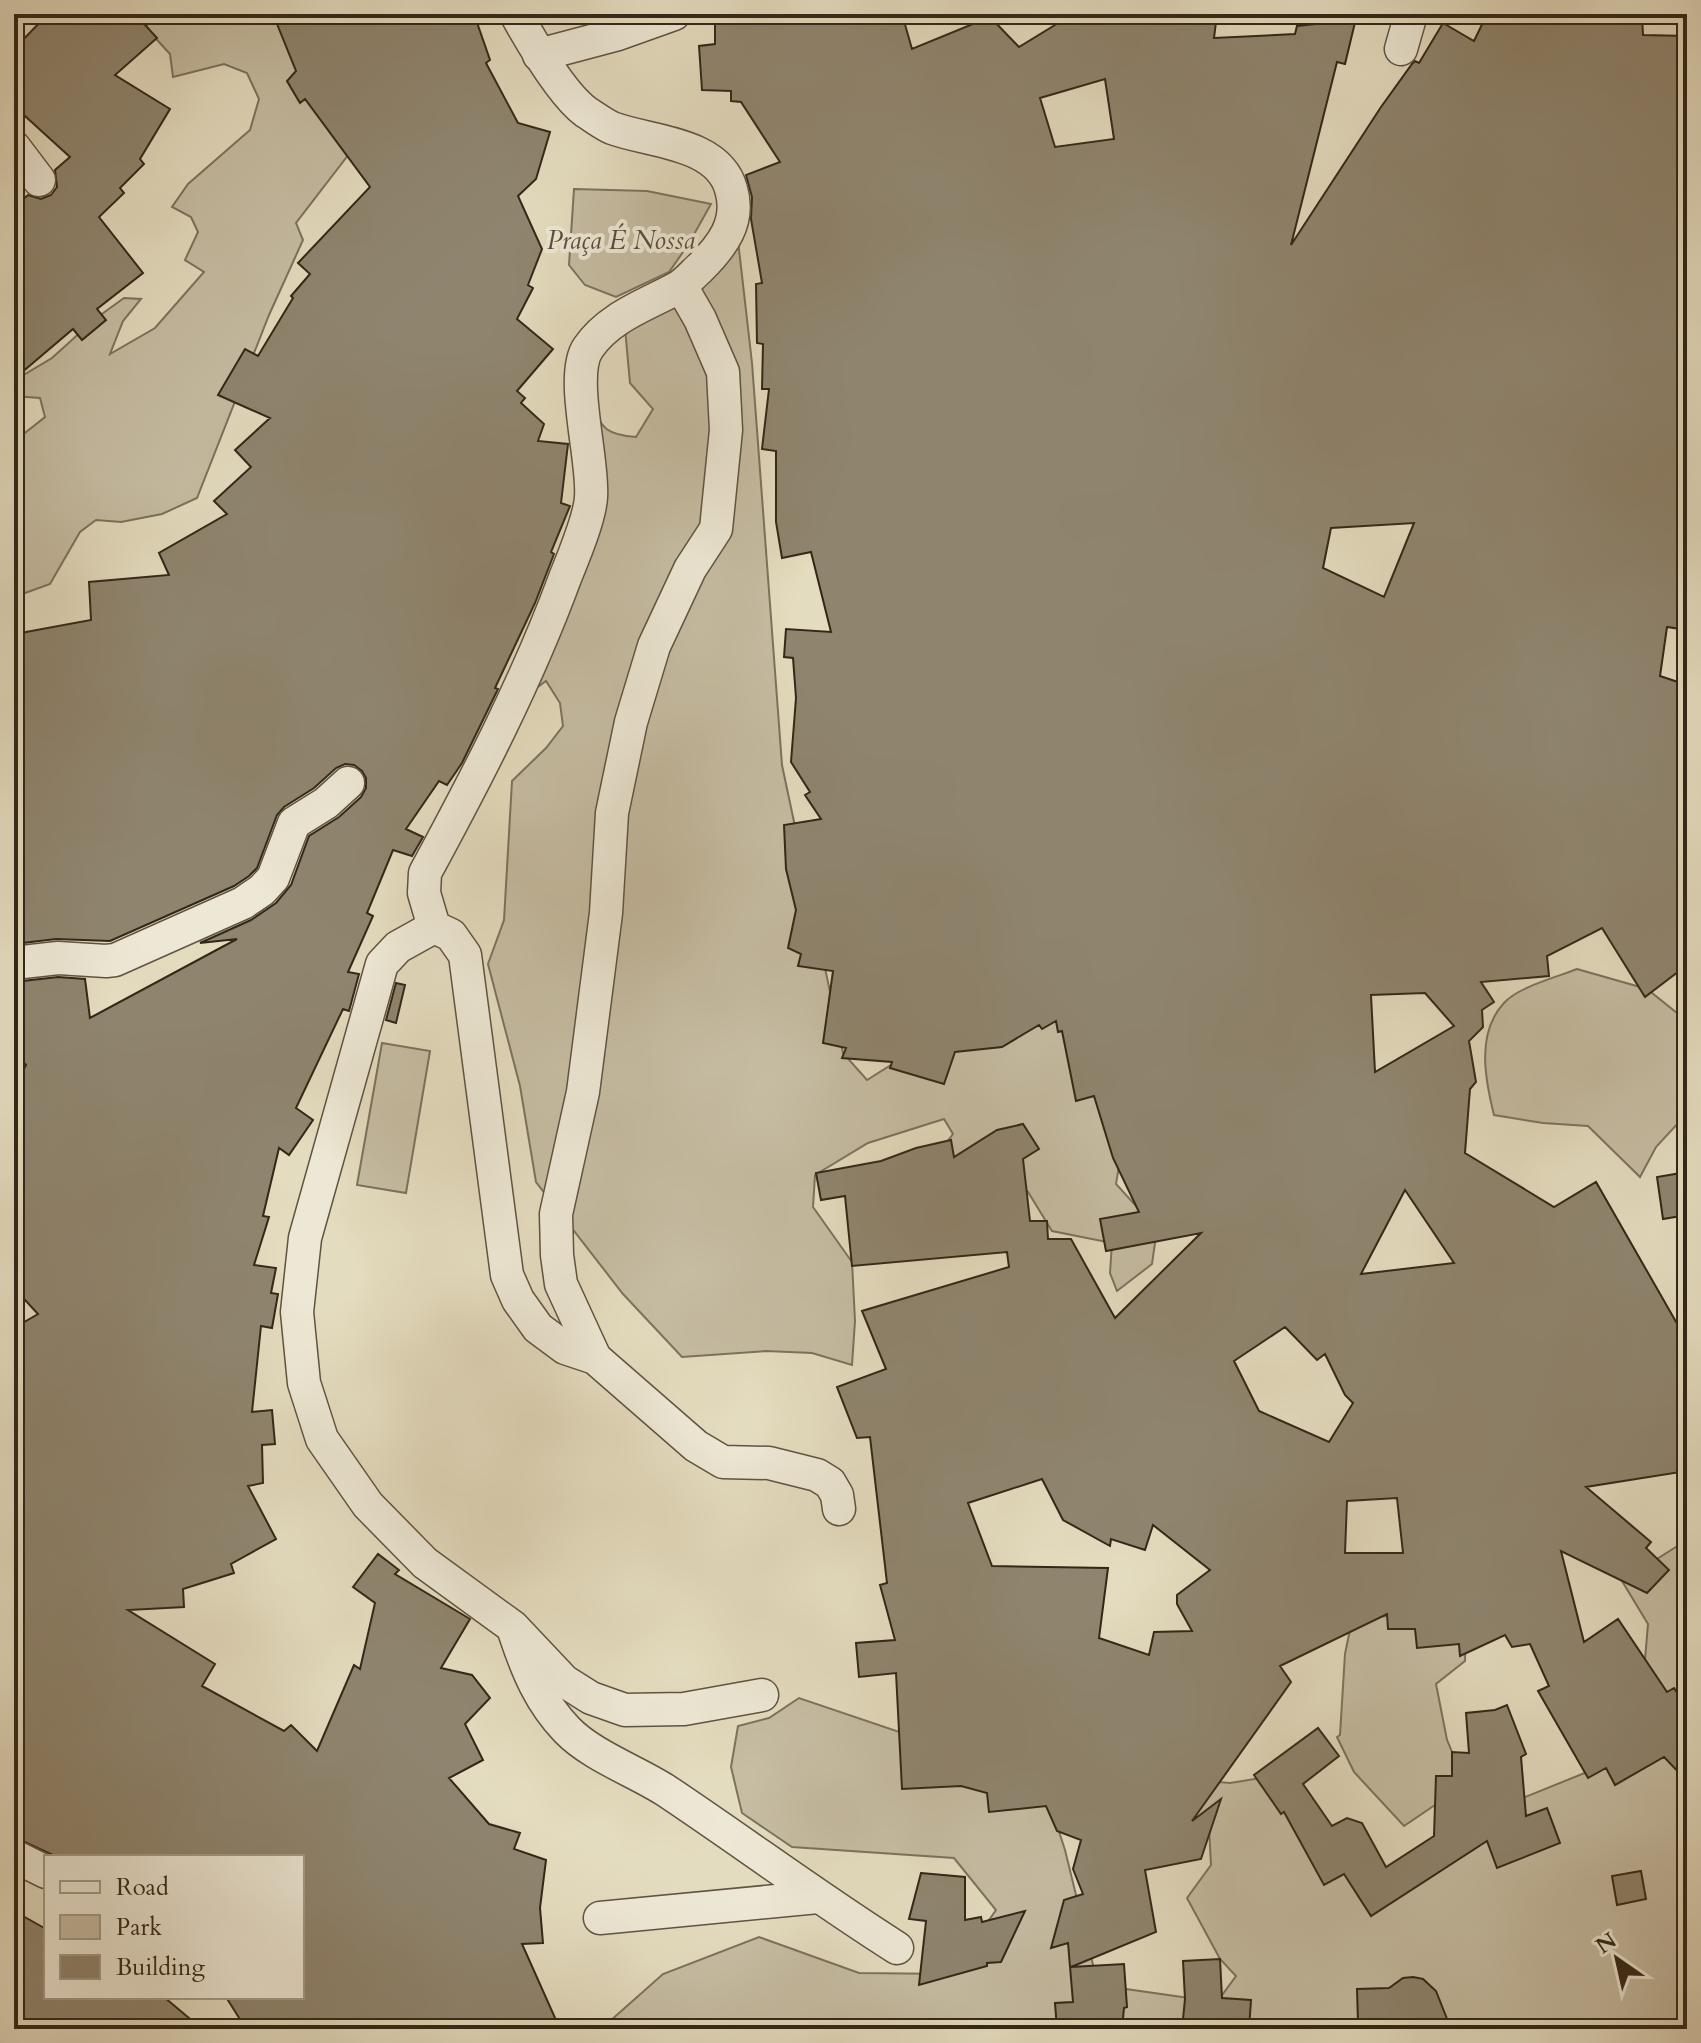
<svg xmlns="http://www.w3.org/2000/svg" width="1701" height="2043" font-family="Cardo,serif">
  <rect width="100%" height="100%" fill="#e4dcbf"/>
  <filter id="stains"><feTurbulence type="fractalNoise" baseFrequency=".0025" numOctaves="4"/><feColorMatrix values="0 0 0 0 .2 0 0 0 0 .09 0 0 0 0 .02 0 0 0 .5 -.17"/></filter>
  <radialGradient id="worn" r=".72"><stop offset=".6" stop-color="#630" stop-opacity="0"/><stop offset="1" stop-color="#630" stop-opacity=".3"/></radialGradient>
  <g fill="#c6bda3" stroke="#7c725e" stroke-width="2">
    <polygon points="146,14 281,14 359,141 296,223 303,240 269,315 197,498 162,514 121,522 96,520 80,532 50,584 14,597 14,437 21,436 45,417 40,398 14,396 22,376 52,358 95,319 124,298 141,299 123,321 110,354 155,328 204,272 185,260 198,232 191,217 172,207 188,184 250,130 259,99 247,73 224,64 173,77 170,54 147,29"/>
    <polygon points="574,189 647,191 711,204 688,245 669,272 616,297 585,285 569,265"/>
    <path d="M737 232 752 363 782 765 843 1053 867 1080 934 1038 1045 1009 1077 1045 1120 1160 1116 1184 1157 1229 1152 1264 1117 1291 1110 1273 1112 1243 1052 1231 1028 1192 1009 1174 945 1183 943 1147 953 1134 944 1119 868 1143 815 1175 813 1207 852 1262 855 1321 852 1365 812 1353 766 1351 682 1357 623 1294 536 1182 520 1086 488 964 504 920 512 781 546 748 563 726 560 703 546 681 516 703 573 536 590 405C603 429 607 435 636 437L653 409 630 383 624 317Z"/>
    <path d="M1577 969 1647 989 1687 1021V1072L1679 1063 1682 1119 1656 1147 1640 1177 1588 1126 1543 1123 1494 1115C1485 1079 1476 1033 1504 1003 1518 987 1557 977 1577 969Z"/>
    <polygon points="382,1043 430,1051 406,1193 357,1185"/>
    <polygon points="1687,1540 1687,2029 601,2029 663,1974 759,1937 859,1973 951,1974 996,1910 954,1858 792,1847 742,1813 731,1767 738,1726 769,1718 799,1698 991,1763 1038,1767 1065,1850 1098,1985 1217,2002 1236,1976 1220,1959 1187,1898 1211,1865 1209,1827 1170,1823 1162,1777 1230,1783 1267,1777 1318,1833 1395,1872 1452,1837 1438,1803 1404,1826 1354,1772 1337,1737 1340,1735 1345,1654 1352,1620 1387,1616 1466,1623 1465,1661 1436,1684 1447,1740 1452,1752 1513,1802 1592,1770 1636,1766 1648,1624 1622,1581"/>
  </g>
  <g fill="#8f856f" stroke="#332718" stroke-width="2" fill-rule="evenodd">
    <polygon points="48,14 135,14 157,38 115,75 170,109 140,159 144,164 120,188 124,193 99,217 143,273 97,309 106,320 82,340 73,329 14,379 14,207 28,195 41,199 51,195 57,187 55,170 70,157 14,106 14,49"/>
    <polygon points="273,14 474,14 490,60 486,63 518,123 550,132 536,179 518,196 542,249 528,285 533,288 517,319 553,349 517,391 525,398 521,403 544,424 538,441 568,444 561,503 570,506 551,552 554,554 535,603 495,688 498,689 462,763 447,785 439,781 406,829 423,837 412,856 393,850 367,913 373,916 348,972 359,974 349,1011 343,1009 296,1108 313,1120 289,1155 279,1148 263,1216 269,1217 254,1265 276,1268 271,1293 278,1294 272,1328 261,1326 252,1412 272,1410 275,1444 262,1445 263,1483 248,1486 276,1539 231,1564 234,1573 183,1589 184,1607 128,1610 215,1664 202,1686 284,1731 291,1725 317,1751 354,1665 360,1669 375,1603 353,1587 378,1554 399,1570 395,1574 470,1619 441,1668 472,1675 490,1698 465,1724 483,1760 449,1778 489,1824 520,1833 514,1849 546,1860 540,1908 543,1943 522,1944 560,2029 246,2029 226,1997 302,1997 302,1857 57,1857 14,1837 14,1328 38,1314 14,1288 14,1088 26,1065 14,1053 14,982 58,977 85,979 90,1018 237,939 200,943 251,920 276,903 291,885 309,836 339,817 361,797 366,788 366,778 362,771 354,765 345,764 336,768 314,788 284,807 277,815 257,868 249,876 234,886 110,941 56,939 14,944 14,638 26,632 91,620 89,582 169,575 159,553 227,514 214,501 251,467 235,450 270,418 218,395 245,349 258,356 293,298 291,296 310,274 298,263 370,187 305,99 300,103 287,81 296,71"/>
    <path d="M715 14H902L912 49 990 17 1019 47 1073 14H1217L1214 38 1295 34 1297 26 1324 23 1327 14H1357L1345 64 1337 62 1291 245 1381 107 1412 64 1415 61 1419 63 1443 23 1474 41 1487 14H1642L1643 35 1687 36V630L1667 627 1660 676 1687 685V965L1645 997 1602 928 1547 956 1549 976 1481 982 1494 1002 1482 1010 1483 1027 1469 1041 1476 1082 1470 1089 1465 1153 1554 1207 1596 1182 1687 1341V1471L1586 1487 1651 1542 1646 1548 1669 1570 1647 1593 1561 1551 1584 1642 1618 1619 1667 1692 1674 1688 1687 1708V1781L1664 1757 1615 1785 1606 1768 1588 1778 1538 1691 1549 1686 1530 1644 1512 1647 1505 1635 1460 1656 1459 1644 1417 1648 1415 1629H1388L1387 1614 1280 1666 1291 1682 1192 1821 1221 1799 1201 1859 1145 1870 1156 1932 1071 1967 1124 1964 1127 2007 1124 2008 1122 2029H1057L1055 2003 1073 2002 1068 1943 1051 1948 1064 1900 1083 1894 1073 1869 1081 1840 1057 1831 1046 1806 989 1812 987 1793 961 1786 902 1789 896 1673 859 1677 856 1643 895 1640 880 1585 887 1583 870 1437 857 1438 837 1387 886 1369 862 1311 1009 1267 1007 1252 852 1266 845 1196 821 1200 816 1173 881 1161 916 1148 951 1140 954 1157 997 1130 1023 1124 1039 1149 1023 1159 1030 1221H1047L1048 1239H1071L1115 1318 1201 1233 1106 1251 1100 1219 1139 1212 1113 1158 1094 1096 1076 1101 1062 1031 1058 1032 1056 1021 1042 1029 1039 1025 1002 1047 955 1052 944 1084 890 1068 892 1062 842 1058 846 1048 823 1043 833 971 798 966 801 954 788 948 796 910 786 869 784 825 821 819 805 795 810 792 791 762 796 698 793 658 784 657 786 629 831 632 811 552 782 558 776 522V451L762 449 769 389H762L763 344 757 343 756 284 762 283 751 219 752 197 746 175 780 162 741 102 731 101V91L702 90 699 46 715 44ZM1105 79 1114 139 1055 147 1040 98ZM1414 523 1384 597 1323 568 1331 528ZM1425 993 1454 1026 1375 1072 1371 995ZM1405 1190 1454 1263 1361 1274ZM1285 1327 1317 1360 1325 1354 1345 1395 1353 1403 1329 1442 1259 1411 1234 1361ZM1042 1479 1063 1520 1110 1546 1111 1539 1145 1550 1153 1525 1210 1570 1177 1595V1604L1192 1631 1154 1632 1149 1655 1099 1638 1108 1568 992 1566 968 1503ZM1397 1498 1403 1553H1345L1347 1501Z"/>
    <polygon points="396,983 405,985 396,1023 386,1020"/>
    <polygon points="1687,1172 1687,1215 1663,1219 1657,1177"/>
    <polygon points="1507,1705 1526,1754 1521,1757 1526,1816 1547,1808 1560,1843 1497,1868 1487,1841 1371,1916 1344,1874 1324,1885 1284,1812 1281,1814 1254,1775 1318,1728 1339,1756 1303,1784 1332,1826 1347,1818 1362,1823 1386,1867 1434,1836 1436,1776 1452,1776 1452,1752 1469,1753 1466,1713 1495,1710"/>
    <polygon points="1641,1871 1646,1899 1617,1905 1612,1876"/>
    <polygon points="921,1873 965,1877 965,1920 981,1917 982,1922 1025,1911 1001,1962 987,1963 987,1966 919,1985 926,1921 909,1919"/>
    <polygon points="14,1911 46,1929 46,1997 164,1997 202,2029 14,2029"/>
    <polygon points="1220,1959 1222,1998 1251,2000 1249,2029 1182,2029 1185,1999 1183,1961"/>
    <polygon points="1413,1977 1423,1979 1436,1991 1451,2029 1395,2029 1385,2021 1358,2022 1357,1989 1389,1988 1403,1978"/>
  </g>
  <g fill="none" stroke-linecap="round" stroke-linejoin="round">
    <g stroke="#5f5442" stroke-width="35">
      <g id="minor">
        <path d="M516 14C531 41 562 94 586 112 594 117 603 124 612 128 649 142 718 142 731 189 741 222 722 246 700 268 693 274 686 283 677 288 646 305 609 317 588 348 569 376 594 460 591 497 590 518 573 558 565 578 527 681 477 777 425 873L424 893 434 927 451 935 465 955 507 1275 518 1300 538 1328 565 1348 595 1358 696 1446 723 1462 769 1463 817 1475 830 1483 837 1495 839 1509"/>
        <polyline points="1401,49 1411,14"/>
        <polyline points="539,55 618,34 674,14"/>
        <polyline points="14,147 39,180"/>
        <polyline points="434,927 398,947 382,964 305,1238 297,1312 304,1383 322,1439 368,1505 425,1563 513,1627 564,1681 591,1698 625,1710 684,1709 762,1695"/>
        <polyline points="14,963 58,958 106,961 115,960 243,903 262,890 273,878 294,823 326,803 348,783"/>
        <polyline points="595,1358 561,1284 557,1255 556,1214 583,1092 606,913 612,813 631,722 654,646 690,569 716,529 726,430 723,372 700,319 681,286"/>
        <path d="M515 1634C527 1670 540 1702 567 1730 591 1755 635 1771 665 1790 743 1842 818 1898 897 1948"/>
        <polyline points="14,1856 46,1872"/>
        <polyline points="600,1918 818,1897"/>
      </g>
    </g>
    <use href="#minor" stroke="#ede8d5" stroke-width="32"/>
  </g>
  <g text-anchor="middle" stroke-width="8" stroke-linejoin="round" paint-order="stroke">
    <g font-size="26" font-style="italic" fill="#584c3b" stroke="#ede8d5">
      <text x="621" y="249">Praça É Nossa</text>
    </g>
  </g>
  <rect width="1701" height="2043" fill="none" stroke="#e4dcbf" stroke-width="48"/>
  <rect x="16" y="16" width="1669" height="2011" fill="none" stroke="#332718" stroke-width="4"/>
  <rect x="24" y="24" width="1653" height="1995" fill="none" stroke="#332718" stroke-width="2"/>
  <rect x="44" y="1855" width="260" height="144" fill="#ede8d5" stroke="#a39b89" stroke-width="2"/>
  <rect x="60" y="1881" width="40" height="12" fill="#ede8d5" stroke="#a39b89" stroke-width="2"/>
  <text x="116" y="1895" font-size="24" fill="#332718">Road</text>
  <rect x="60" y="1915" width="40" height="24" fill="#c6bda3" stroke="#a39b89" stroke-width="2"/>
  <text x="116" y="1935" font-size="24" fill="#332718">Park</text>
  <rect x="60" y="1955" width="40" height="24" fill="#8f856f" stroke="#a39b89" stroke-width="2"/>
  <text x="116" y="1975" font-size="24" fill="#332718">Building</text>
  <g transform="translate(1617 1959) rotate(326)" stroke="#ede8d5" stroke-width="6" paint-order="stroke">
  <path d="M0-6L14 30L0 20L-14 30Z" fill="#332718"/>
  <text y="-12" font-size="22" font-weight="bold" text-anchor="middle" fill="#332718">N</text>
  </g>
  <rect width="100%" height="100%" filter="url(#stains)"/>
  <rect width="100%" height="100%" fill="url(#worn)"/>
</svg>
